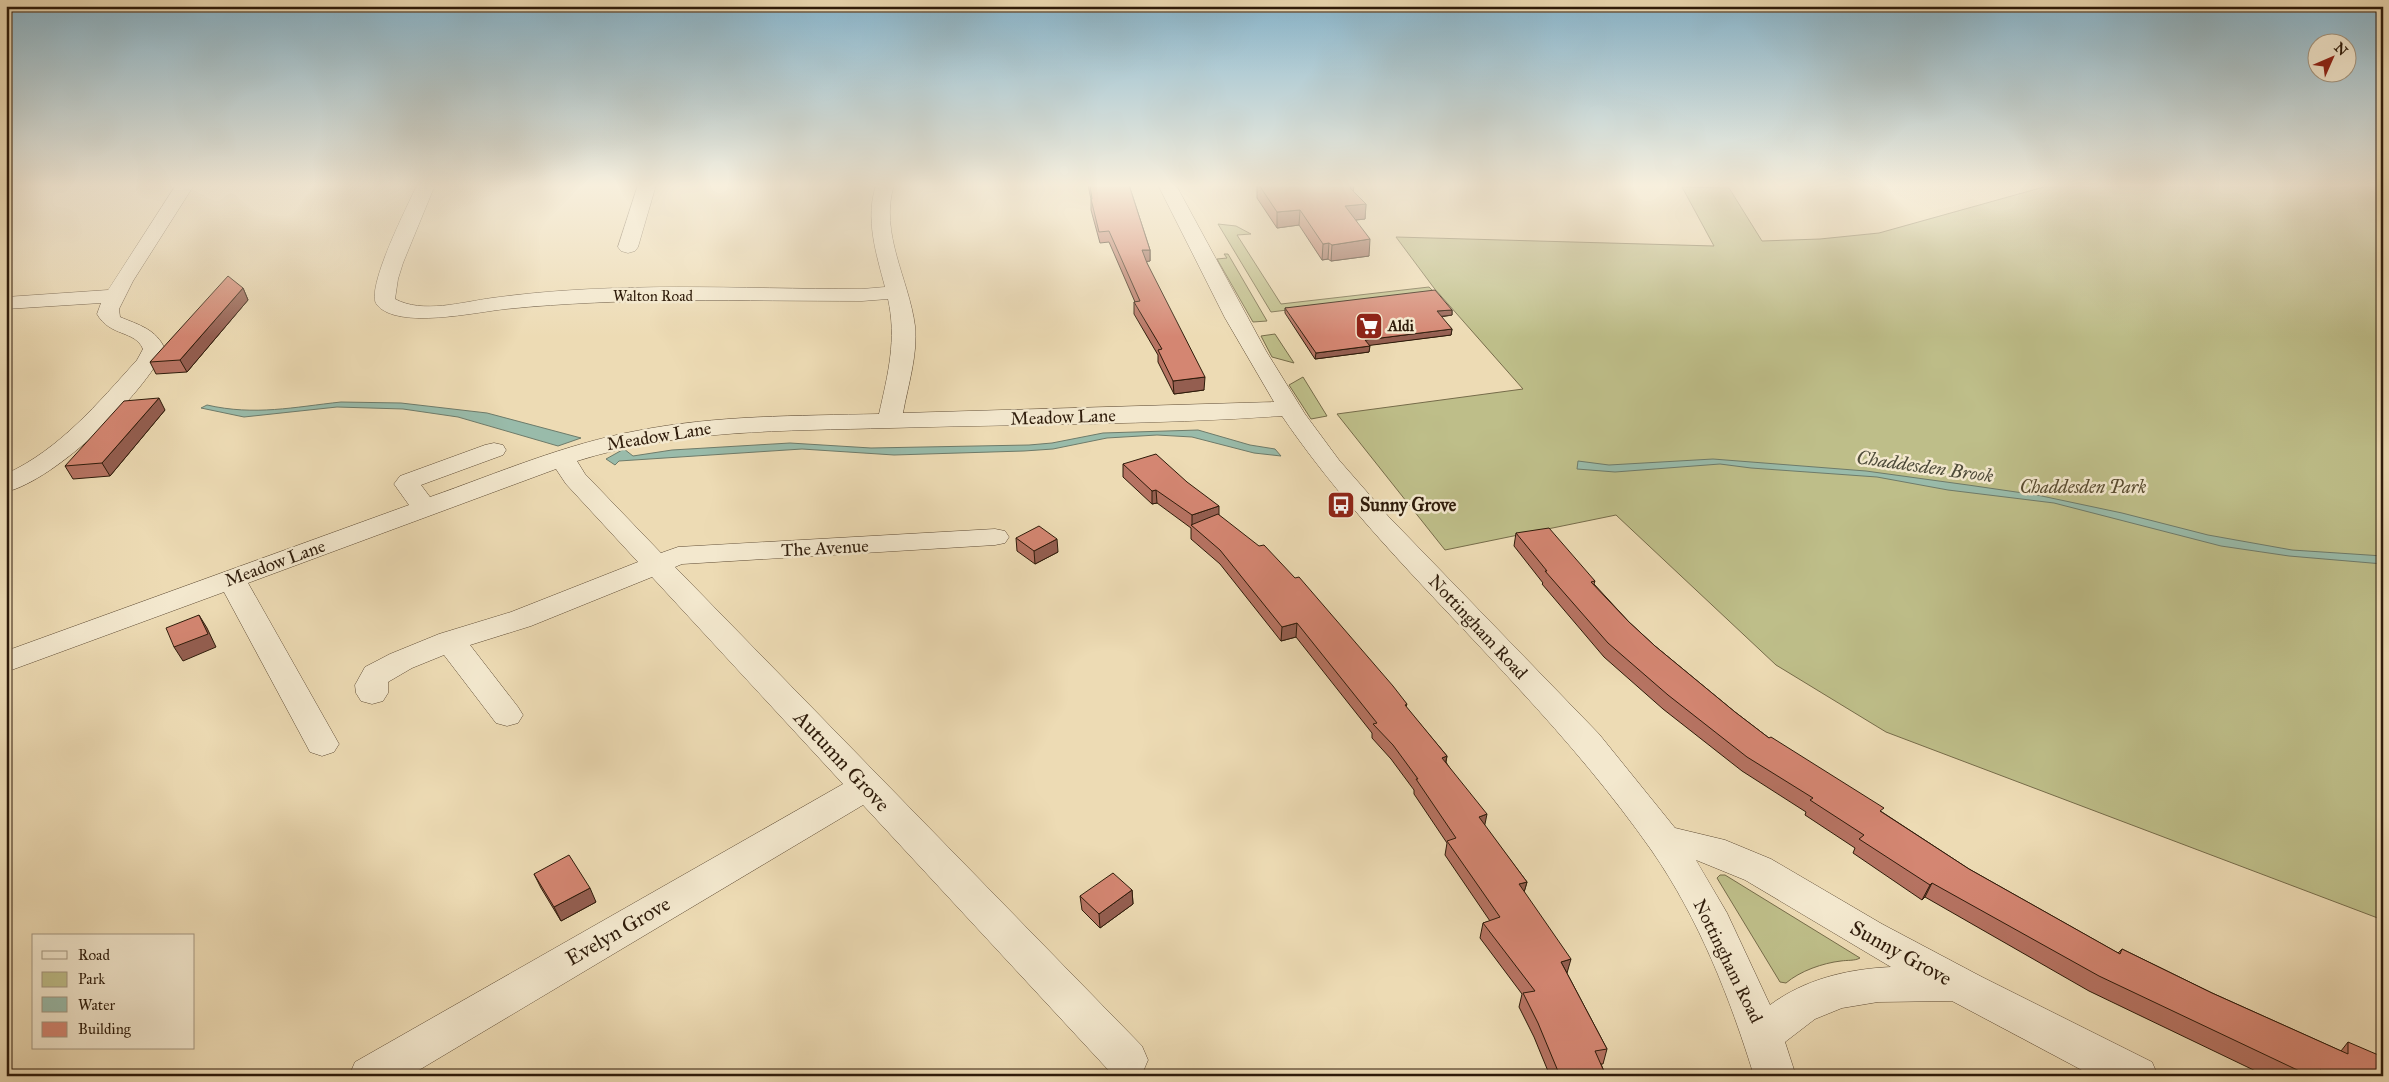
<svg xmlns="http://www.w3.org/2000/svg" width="2389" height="1082" font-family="'IM FELL Great Primer',serif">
  <rect width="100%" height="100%" fill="#eddbb4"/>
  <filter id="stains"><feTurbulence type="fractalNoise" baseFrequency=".004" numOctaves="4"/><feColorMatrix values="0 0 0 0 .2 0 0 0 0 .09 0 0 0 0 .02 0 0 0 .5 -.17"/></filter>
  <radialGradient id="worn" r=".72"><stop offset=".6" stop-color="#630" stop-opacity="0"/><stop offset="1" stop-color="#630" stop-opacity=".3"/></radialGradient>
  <g fill="#bebe89" stroke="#766c4a">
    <polygon points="2051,185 2383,185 2383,920 1886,732 1776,665 1616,515 1445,550 1337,414 1523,389 1434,288 1396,237 1714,246 1682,187 1729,188 1762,241 1820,239 1879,233"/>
    <polygon points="1218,224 1236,226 1251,234 1237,235 1281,304 1429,287 1434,292 1271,312"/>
    <polygon points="1224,254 1228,254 1267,321 1253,322 1217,259 1227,258"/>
    <polygon points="1275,334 1294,363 1272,357 1261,336"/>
    <polygon points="1303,377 1327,416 1311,419 1289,385"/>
    <path d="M1720 875H1725L1860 958C1855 961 1847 960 1841 961 1823 963 1800 971 1786 983L1780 982 1717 878Z"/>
  </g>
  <g fill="#9ba" stroke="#6e7b6a">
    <path d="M341 402 401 403 487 413 581 438 558 446 458 417 403 409 337 407 244 417 201 408 207 405C255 416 294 407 341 402Z"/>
    <polygon points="1198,430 1250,445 1275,449 1281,456 1254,453 1192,437 1157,435 1107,438 1053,449 1024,451 894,455 802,449 619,461 615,465 606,459 624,449 633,456 672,450 790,443 871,448 1029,445 1052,443 1103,433"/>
    <polygon points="1713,459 1866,471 1968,485 2037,495 2122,513 2208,535 2292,550 2383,556 2383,564 2289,556 2221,546 2054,503 1948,490 1877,477 1751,468 1720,464 1615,472 1577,469 1578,461 1609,465"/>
  </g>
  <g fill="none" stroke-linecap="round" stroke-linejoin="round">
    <g stroke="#5e4b34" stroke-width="1">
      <g id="minor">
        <path d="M176 185H194L133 281 119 309 120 317C139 325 156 329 165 349 143 395 57 479 6 492V474C60 449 98 403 137 360L143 349C135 330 110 337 97 314L101 303 6 309V297L108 290Z"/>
        <path d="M417 185H435L403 263 398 279 395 299C423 314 462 302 492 298 614 281 739 289 862 289L885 287C876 253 865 219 876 185H894C879 233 909 279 915 326 918 355 908 385 903 413L1274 402 1225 318 1158 185H1176L1266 351 1305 414 1339 460 1388 516 1599 734 1675 828 1725 840 1771 859 1882 924 1982 977 2152 1062 2158 1076H2093L1952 1001 1878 1002 1842 1008 1815 1019 1785 1042 1796 1076H1754C1730 998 1699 919 1652 851 1612 794 1567 741 1519 689 1438 600 1350 516 1282 416 1152 425 1021 424 890 428 785 431 678 429 577 461L585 474 661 553 678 547 995 529 1005 531 1009 537 1005 543 995 545 682 564 675 567 1142 1046 1148 1060 1142 1074 1136 1076 1112 1074 863 805 409 1076H349L355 1062 843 784 652 577 531 626 470 645 518 707 523 715 518 723 507 726 496 723 444 655 412 668 388 682V693L383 701 372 704 361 701 356 693 355 685 365 667 390 654 439 634 511 612 638 562 566 484 556 469 248 583 339 744 334 752 322 756 310 752 224 592 6 672V651L409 505 394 484 400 476 485 445 494 443 503 445 506 450 503 455 421 485 430 497C498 473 565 444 636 431 716 415 798 416 879 414 888 374 897 339 888 299L862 301C743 301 624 297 506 309 476 312 398 330 377 305 364 290 409 203 417 185ZM1696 860 1745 880 1891 967C1848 969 1805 979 1770 1005L1727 913Z"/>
        <polygon points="638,185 656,185 638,247 635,251 628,253 621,251 618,247"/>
      </g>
    </g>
    <use href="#minor" fill="#f3e8ce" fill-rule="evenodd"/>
  </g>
  <g fill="#b67362" stroke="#2e1b0a">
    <polygon points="1088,185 1129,185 1150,250 1150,261 1146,261 1204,390 1174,394 1158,362 1158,355 1134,314 1134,302 1135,302 1109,242 1100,243 1091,210 1091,199"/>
    <polygon points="1257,185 1354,185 1353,192 1366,204 1365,219 1356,220 1369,256 1331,261 1328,259 1322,260 1299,225 1277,228 1257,198"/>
    <polygon points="243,288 248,300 187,372 156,374 150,362"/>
    <polygon points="1285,308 1452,310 1452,315 1441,317 1452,329 1451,335 1369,345 1369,352 1315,359 1285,313"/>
    <polygon points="165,410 110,476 73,479 65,466"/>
    <polygon points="1123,464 1219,515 1407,704 1406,707 1447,756 1446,762 1484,825 1527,882 1524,892 1607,1049 1603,1064 1601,1064 1606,1076 1550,1076 1534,1037 1519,1007 1522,994 1480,938 1483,923 1490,921 1445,855 1447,843 1414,794 1414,790 1391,759 1372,738 1372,733 1296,637 1281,641 1220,564 1191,539 1191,528 1157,503 1152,504 1123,477"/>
    <polygon points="1516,533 1595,581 1594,584 1629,622 1655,646 1735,712 1769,738 1969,869 2118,953 2122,949 2212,993 2341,1051 2348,1042 2383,1076 2266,1076 2089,991 1925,897 1922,900 1853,853 1855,848 1805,815 1806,812 1742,771 1663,709 1604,657 1542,584 1543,583 1514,546"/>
    <polygon points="1016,538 1058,552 1035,564 1017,551"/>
    <polygon points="534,874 596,902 561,921 541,888"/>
    <polygon points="1132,890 1133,904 1100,928 1082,910 1080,896"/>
  </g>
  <g fill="#945e50" stroke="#2e1b0a">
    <polygon points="1352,185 1354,185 1353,195 1350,188"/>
    <polygon points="1366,204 1365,219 1344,221 1345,206"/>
    <polygon points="1300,210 1299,225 1277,228 1277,212"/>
    <polygon points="1370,239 1369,256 1331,261 1332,245"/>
    <polygon points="1329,243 1328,259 1322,260 1323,244"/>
    <polygon points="1142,250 1150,250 1150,261 1143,262"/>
    <polygon points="243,288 248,300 187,372 180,360"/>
    <polygon points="1452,310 1452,315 1436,317 1437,311"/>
    <polygon points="1452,329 1451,335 1365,346 1365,340"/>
    <polygon points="1370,346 1369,352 1315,359 1316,353"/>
    <polygon points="1205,377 1204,390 1174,394 1173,381"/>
    <polygon points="159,398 165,410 110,476 102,463"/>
    <polygon points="1156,490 1157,503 1152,504 1152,491"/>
    <polygon points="1219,506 1219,519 1192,526 1192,515"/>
    <polygon points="1057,539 1058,552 1035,564 1034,551"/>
    <polygon points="199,615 207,628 216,647 183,661 174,647"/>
    <polygon points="1297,623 1296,637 1281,641 1282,627"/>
    <polygon points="1447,756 1444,770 1442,758"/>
    <polygon points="1487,814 1484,829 1479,817"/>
    <polygon points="1527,882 1523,896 1519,884"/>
    <polygon points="1932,883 1925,897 1922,900 1930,885"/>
    <polygon points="590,888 596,902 561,921 554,907"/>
    <polygon points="1132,890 1133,904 1100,928 1099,914"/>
    <polygon points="1571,959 1567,973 1561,962"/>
  </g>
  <g fill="#d48672" stroke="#2e1b0a">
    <polygon points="1090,185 1129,185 1150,250 1142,250 1147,263 1205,377 1173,381 1158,350 1162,349 1134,302 1140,301 1109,231 1099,232 1091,199 1092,199"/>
    <polygon points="1259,185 1352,185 1350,188 1366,204 1345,206 1370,239 1332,245 1329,243 1323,244 1300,210 1277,212"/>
    <polygon points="228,276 243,288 180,360 150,362"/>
    <polygon points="1435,290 1452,310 1437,311 1452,329 1365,340 1370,346 1316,353 1285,308"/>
    <polygon points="159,398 102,463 65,466 124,401"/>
    <polygon points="1156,454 1187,482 1219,506 1192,515 1156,490 1152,491 1123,464"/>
    <polygon points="1218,514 1259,546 1264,545 1295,578 1299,577 1393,686 1407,704 1405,705 1447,756 1442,758 1487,814 1479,817 1527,882 1519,884 1571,959 1561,962 1607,1049 1595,1051 1606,1076 1560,1076 1538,1023 1523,993 1535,991 1483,923 1500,917 1447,841 1456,838 1416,779 1418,779 1393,745 1373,724 1377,723 1297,623 1282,627 1220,550 1191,525"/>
    <polygon points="1039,526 1057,539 1034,551 1016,538"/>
    <polygon points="1549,528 1595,581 1591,582 1629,622 1655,646 1735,712 1769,738 1771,737 1884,808 1880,811 1969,869 2120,954 2122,949 2212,993 2348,1054 2348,1042 2383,1057 2383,1076 2333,1076 2320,1070 2319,1076 2310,1076 2099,976 1932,883 1930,885 1859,839 1864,835 1810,800 1813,798 1747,757 1668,695 1608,643 1545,571 1547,571 1516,533"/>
    <polygon points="199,615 208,634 174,647 166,628"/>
    <polygon points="569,855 590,888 554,907 534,874"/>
    <polygon points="1113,873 1132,890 1099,914 1080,896"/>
  </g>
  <linearGradient id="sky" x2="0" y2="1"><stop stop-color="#88b7cf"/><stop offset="0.55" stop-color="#f7efdd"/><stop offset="1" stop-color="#f7efdd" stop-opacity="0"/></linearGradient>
  <rect width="2389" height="337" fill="url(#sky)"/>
  <defs>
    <g id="supermarket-square" transform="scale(1.4375)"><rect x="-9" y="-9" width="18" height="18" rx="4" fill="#8f2418" stroke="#f3e8ce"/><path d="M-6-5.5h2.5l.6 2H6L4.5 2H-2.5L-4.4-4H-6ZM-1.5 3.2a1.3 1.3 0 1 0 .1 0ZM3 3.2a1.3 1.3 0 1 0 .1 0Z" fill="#fff"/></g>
    <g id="bus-square" transform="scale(1.4375)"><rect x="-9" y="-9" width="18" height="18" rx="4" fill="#8f2418" stroke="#f3e8ce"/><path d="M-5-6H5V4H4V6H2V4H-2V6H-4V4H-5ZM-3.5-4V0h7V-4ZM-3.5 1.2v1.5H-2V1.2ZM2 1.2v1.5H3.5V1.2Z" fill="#fff"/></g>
  </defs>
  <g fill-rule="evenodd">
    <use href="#supermarket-square" x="1369" y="326"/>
    <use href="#bus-square" x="1341" y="505"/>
  </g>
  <g text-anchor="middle" stroke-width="5" stroke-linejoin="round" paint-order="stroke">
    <g font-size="15" fill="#2e1b0a" stroke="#f3e8ce">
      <text x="653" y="301">Walton Road</text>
    </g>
    <g font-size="15" font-weight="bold" fill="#2e1b0a" stroke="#f3e8ce" text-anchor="start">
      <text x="1388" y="331">Aldi</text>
    </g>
    <g font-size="18" fill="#2e1b0a" stroke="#f3e8ce">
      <text transform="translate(1063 417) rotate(-2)" y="6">Meadow Lane</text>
      <text transform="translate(659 436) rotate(-9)" y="6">Meadow Lane</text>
      <text transform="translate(825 548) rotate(-3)" y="6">The Avenue</text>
      <text transform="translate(275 563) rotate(-20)" y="6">Meadow Lane</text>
      <text transform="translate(1478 627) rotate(47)" y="6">Nottingham Road</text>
      <text transform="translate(1728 961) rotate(64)" y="6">Nottingham Road</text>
    </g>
    <g font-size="18" font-style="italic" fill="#594c30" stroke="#f3e8ce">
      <text x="2083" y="493">Chaddesden Park</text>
    </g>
    <g font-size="18" font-weight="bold" fill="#2e1b0a" stroke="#f3e8ce" text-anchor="start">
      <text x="1360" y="511">Sunny Grove</text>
    </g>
    <g font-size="19" font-style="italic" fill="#4e4b3a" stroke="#f3e8ce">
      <text transform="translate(1925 466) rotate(8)" y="7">Chaddesden Brook</text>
    </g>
    <g font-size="21" fill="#2e1b0a" stroke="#f3e8ce">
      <text transform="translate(842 761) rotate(47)" y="7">Autumn Grove</text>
      <text transform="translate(618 931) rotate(-30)" y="7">Evelyn Grove</text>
      <text transform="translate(1901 953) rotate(29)" y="7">Sunny Grove</text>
    </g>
  </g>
  <rect width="2389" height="1082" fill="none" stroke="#eddbb4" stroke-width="25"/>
  <rect x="8" y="8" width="2374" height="1067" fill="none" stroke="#2e1b0a" stroke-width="2.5"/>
  <rect x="12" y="12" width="2364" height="1057" fill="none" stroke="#2e1b0a"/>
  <rect x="32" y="934" width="162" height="115" fill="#f3e8ce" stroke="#a49680"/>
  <rect x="42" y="951" width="25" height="8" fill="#f3e8ce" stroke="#a49680"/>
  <text x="78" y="960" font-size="15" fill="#2e1b0a">Road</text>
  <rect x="42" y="972" width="25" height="15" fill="#bebe89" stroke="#a49680"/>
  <text x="78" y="984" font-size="15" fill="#2e1b0a">Park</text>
  <rect x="42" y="997" width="25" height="15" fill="#99bbaa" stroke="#a49680"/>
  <text x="78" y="1010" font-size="15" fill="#2e1b0a">Water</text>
  <rect x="42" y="1022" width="25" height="15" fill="#d48672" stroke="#a49680"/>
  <text x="78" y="1034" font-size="15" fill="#2e1b0a">Building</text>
  <g transform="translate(2332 58) rotate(45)"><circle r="24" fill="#f3e8ce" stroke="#a49680"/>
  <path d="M0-4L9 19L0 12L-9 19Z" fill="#8f2418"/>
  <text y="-8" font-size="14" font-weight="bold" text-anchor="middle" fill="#2e1b0a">N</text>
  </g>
  <rect width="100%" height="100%" filter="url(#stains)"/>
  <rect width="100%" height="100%" fill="url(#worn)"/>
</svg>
